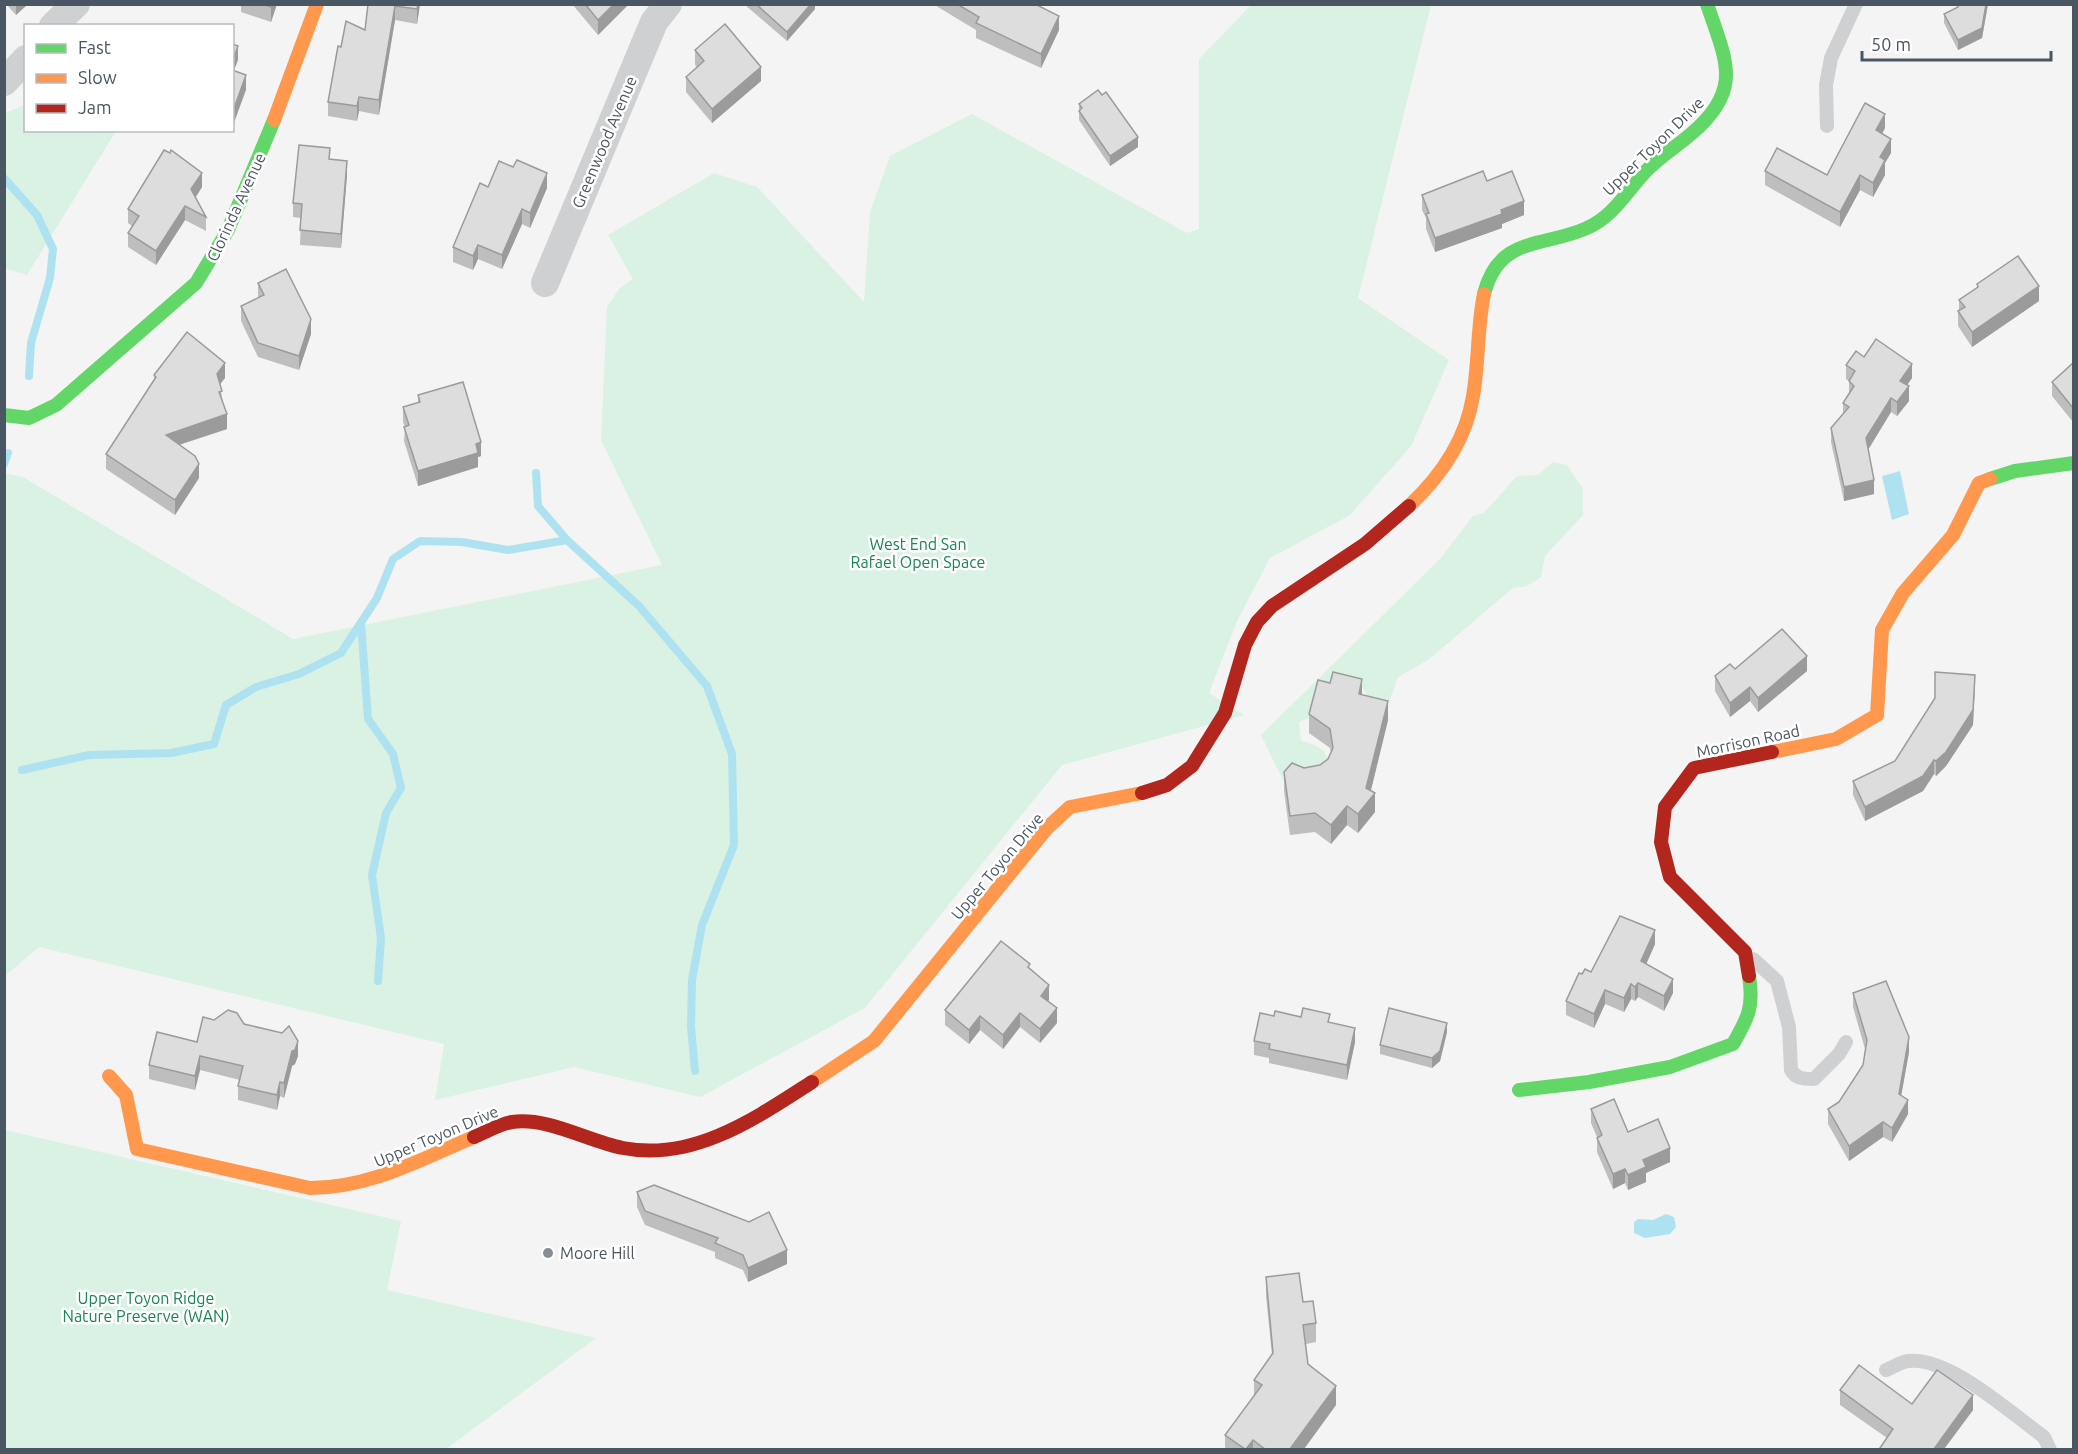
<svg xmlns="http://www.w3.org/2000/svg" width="2078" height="1454" font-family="Ubuntu,sans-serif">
  <rect width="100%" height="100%" fill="#f4f4f4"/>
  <g fill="#d9f2e3">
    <polygon points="1251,5 1431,5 1358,298 1449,360 1411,446 1350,515 1270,558 1237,621 1209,693 1244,715 1062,765 865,1008 700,1097 574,1067 435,1100 444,1044 39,947 5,976 4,473 23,477 293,639 662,565 601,440 607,307 619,289 633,279 608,235 714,173 757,187 864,302 870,212 890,156 972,114 1187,233 1199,229 1199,59"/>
    <polygon points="25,105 26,130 116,131 27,275 4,268 5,113"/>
    <path d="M1553 462 1567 465 1583 489V515L1545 556 1541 577 1527 586 1513 588 1428 660 1398 677 1389 702 1369 700 1363 688 1337 681 1314 699 1309 718 1299 722 1301 741C1318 745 1325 748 1330 764L1290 777 1284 782 1261 735 1440 559 1473 516 1484 513 1517 476 1538 475Z"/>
    <polygon points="5,1130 401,1221 387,1290 596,1338 446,1449 5,1450"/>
  </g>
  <g fill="#aee2f0">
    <polygon points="1900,471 1909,514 1892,520 1882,476"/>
    <polygon points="1666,1214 1674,1217 1676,1227 1670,1234 1645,1238 1634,1233 1634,1222 1638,1219 1653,1220"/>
  </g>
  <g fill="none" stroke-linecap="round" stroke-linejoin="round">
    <g stroke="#aee2f0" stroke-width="8">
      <polyline points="4,178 37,215 53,249 50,278 31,343 29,376"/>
      <polyline points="4,464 8,453"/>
      <polyline points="536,473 538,506 567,540 639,606 707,686 732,754 734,845 702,925 692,980 691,1027 695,1071"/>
      <polyline points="361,623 368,719 393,754 401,788 386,813 372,875 381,938 378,981"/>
      <polyline points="22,770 89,755 171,753 214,744 226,705 256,687 299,674 341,653 377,598 393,559 420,541 462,542 508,550 567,540"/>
    </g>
    <g stroke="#ced0d2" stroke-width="14">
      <polyline points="1827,126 1826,85 1831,58 1856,4"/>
      <path d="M1753 959 1777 981 1789 1027 1791 1070C1796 1079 1804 1079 1814 1079L1839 1054 1846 1042"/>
      <path d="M1886 1370C1893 1367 1901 1362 1908 1361 1949 1356 2012 1414 2044 1437L2050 1450"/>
    </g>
    <g stroke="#ced0d2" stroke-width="28">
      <polyline points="53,26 76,4"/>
      <polyline points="4,82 26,59"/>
      <polyline points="545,283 654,22 668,4"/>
    </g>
    <g stroke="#63d668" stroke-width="14">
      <path d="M1484 294C1499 235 1543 248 1587 228 1613 217 1627 191 1646 171 1659 157 1676 147 1691 134 1744 89 1726 61 1707 4"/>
      <polyline points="4,415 29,418 56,405 196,283 228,230 274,120"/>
      <polyline points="1990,479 2015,471 2074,463"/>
      <path d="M1519 1090 1589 1082 1670 1067 1733 1044C1748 1018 1754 1007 1749 976"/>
    </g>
    <g stroke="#ff974d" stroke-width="14">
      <polyline points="274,120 317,4"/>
      <path d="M1409 506C1441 476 1466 440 1473 396 1479 362 1477 328 1484 294"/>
      <polyline points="1772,752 1836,739 1877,715 1882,630 1903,593 1953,535 1979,483 1990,479"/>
      <path d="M109 1076 126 1095 137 1149 310 1188C370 1188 419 1160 474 1137"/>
      <polyline points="812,1082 874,1041 1047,828 1070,807 1142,793"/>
    </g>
    <g stroke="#b3261e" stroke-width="14">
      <polyline points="1142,793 1167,785 1192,766 1225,713 1245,645 1257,622 1272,606 1365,544 1409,506"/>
      <polyline points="1749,976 1745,952 1670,877 1661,842 1665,807 1694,768 1772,752"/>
      <path d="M474 1137C486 1132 500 1124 512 1122 549 1117 587 1141 623 1148 693 1162 756 1118 812 1082"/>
    </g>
  </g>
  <g fill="#bebebf">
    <polygon points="6,4 28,4 16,15"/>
    <polygon points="241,4 277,4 271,22 241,12"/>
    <polygon points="368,4 420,4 417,24 395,20 379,115 359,111 357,121 328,116 328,102 341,47 365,30"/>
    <polygon points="572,4 629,4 598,35"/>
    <polygon points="815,4 815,9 787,41 745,5"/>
    <polygon points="933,4 1035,4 1059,30 1041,68 976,38 976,30"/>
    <polygon points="1958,4 1988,4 1982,38 1958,50 1944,23 1944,14 1958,7"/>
    <polygon points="695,50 761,81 712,123 686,92 686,77 697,67 695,65"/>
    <polygon points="1079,104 1138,147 1110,166 1079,120"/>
    <polygon points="1885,128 1882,134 1891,153 1885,163 1885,175 1873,197 1860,190 1840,227 1765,185 1765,171 1827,175"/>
    <polygon points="330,159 347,175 341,248 300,245 301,218 293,217 293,203"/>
    <polygon points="513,167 547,188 530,228 522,224 502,269 478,259 473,270 453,262 453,247 488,187"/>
    <polygon points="1487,181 1524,215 1502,224 1502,228 1435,252 1426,229 1426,218 1422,210 1422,195"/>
    <polygon points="202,187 196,197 206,217 206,231 185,220 156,265 128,247 128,233 132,226 128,223 128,209"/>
    <polygon points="258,283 311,334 299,370 258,357 241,321 241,306 258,298"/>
    <polygon points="1977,284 2039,301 1972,347 1958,326 1958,311 1959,311 1959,300 1977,288"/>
    <polygon points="1864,357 1912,378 1907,385 1909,401 1897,416 1891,412 1868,450 1874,494 1844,501 1831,442 1831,428 1843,414 1843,403 1849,394 1849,381 1846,379 1846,365"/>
    <polygon points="2073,363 2073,422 2052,396 2052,382"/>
    <polygon points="154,375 225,378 220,384 227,429 179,445 199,478 175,515 106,469 106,454 154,381"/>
    <polygon points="418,395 481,456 478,457 478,467 418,486 404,441 405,427 403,422 403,407 418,403"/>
    <polygon points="1735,669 1807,671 1758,712 1750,701 1730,717 1715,691 1715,676"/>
    <polygon points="1975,690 1973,725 1946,766 1936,776 1934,774 1923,791 1865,821 1853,795 1853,781 1895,761"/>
    <polygon points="1362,695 1388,720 1371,790 1375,812 1358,833 1347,825 1331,844 1315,832 1290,835 1284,791 1284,772 1320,765 1328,759 1331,753 1330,748 1309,733 1309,714"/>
    <polygon points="1655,944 1646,964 1673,993 1664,1011 1638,997 1635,1001 1631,999 1624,1012 1605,1004 1594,1028 1566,1015 1566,1001 1582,974 1591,972"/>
    <polygon points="1030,969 1049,1000 1048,1001 1057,1023 1040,1043 1020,1027 1003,1049 980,1030 969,1044 945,1025 945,1010"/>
    <polygon points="1853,993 1909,1052 1901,1095 1908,1114 1892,1142 1883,1137 1849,1161 1828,1124 1828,1109 1839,1102 1863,1065 1865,1049 1853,1007"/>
    <polygon points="1274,1016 1330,1023 1355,1042 1347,1080 1269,1063 1269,1058 1254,1055 1254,1041"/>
    <polygon points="214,1020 244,1024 298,1056 295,1064 292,1066 284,1098 280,1096 277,1110 238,1100 238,1086 240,1080 200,1070 195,1090 149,1079 149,1065 197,1042"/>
    <polygon points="1447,1032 1440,1061 1432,1068 1380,1054 1380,1045"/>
    <polygon points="1591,1109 1628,1132 1670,1162 1646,1173 1646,1182 1628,1190 1625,1183 1613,1189 1597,1152 1597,1137 1591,1123"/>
    <polygon points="637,1192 787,1264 748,1282 743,1270 715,1258 715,1252 645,1225 637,1207"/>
    <polygon points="1266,1277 1303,1302 1316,1323 1316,1342 1306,1344 1308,1364 1336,1405 1304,1449 1225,1449 1225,1435 1254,1396 1254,1380 1272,1355 1266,1296"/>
    <polygon points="1840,1390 1912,1404 1973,1410 1944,1449 1880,1449 1887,1438 1840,1405"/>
  </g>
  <g fill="#9b9b9b">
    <polygon points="16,4 28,4 16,15"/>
    <polygon points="272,4 277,4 271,22 271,7"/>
    <polygon points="418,4 420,4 417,24 417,9"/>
    <polygon points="614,4 629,4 598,35 598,20"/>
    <polygon points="811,4 815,4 815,9 787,41 787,32"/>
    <polygon points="1986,4 1988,4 1982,38 1958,50 1958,40"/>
    <polygon points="395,6 395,20 379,115 379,100"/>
    <polygon points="1059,16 1059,30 1041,68 1041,54"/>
    <polygon points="238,46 238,60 232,76 232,62"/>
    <polygon points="761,67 761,81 712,123 712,109"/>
    <polygon points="246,75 246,90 232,128 232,114"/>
    <polygon points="359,97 359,111 357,121 357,106"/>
    <polygon points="1885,114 1885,128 1876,145 1876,130"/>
    <polygon points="1138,137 1138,147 1110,166 1110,156"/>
    <polygon points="1891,139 1891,153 1885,163 1885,175 1873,197 1873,183 1880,157"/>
    <polygon points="347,161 347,175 341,248 341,234"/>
    <polygon points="202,173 202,187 191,204 191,189"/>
    <polygon points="547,173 547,188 530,228 530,213"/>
    <polygon points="1860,175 1860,190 1840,227 1840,212"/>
    <polygon points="1524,201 1524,215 1502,224 1502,228 1435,252 1435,238"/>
    <polygon points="185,206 185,220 156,265 156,251"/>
    <polygon points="522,209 522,224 502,269 502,255"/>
    <polygon points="478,245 478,259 473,270 473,256"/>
    <polygon points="2039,286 2039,301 1972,347 1972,332"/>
    <polygon points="311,319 311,334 299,370 299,356"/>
    <polygon points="225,363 225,378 217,388 217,374"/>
    <polygon points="1912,364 1912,378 1900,395 1900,381"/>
    <polygon points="1909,386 1909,401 1897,416 1897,402"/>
    <polygon points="1891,398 1891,412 1866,453 1866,438"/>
    <polygon points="227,414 227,429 166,449 166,435"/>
    <polygon points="481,442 481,456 478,457 478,467 418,486 418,471"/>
    <polygon points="199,464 199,478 175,515 175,500"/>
    <polygon points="1874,480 1874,494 1844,501 1844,487"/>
    <polygon points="1807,656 1807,671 1758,712 1758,698"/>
    <polygon points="1975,675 1973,725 1946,766 1936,776 1936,761"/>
    <polygon points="1362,679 1362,697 1359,694"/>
    <polygon points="1750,687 1750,701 1730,717 1730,703"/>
    <polygon points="1388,701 1388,720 1368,802 1375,793 1375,812 1358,833 1358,814 1366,788"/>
    <polygon points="1934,760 1934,774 1923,791 1865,821 1865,807"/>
    <polygon points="1347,806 1347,825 1331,844 1331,825"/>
    <polygon points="1655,930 1655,944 1641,976 1641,961"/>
    <polygon points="1673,979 1673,993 1664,1011 1664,996"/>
    <polygon points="1638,983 1638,997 1635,1001 1635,987"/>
    <polygon points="1631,984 1631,999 1624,1012 1624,998"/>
    <polygon points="1049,985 1049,1000 1041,1010 1041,996"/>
    <polygon points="1605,990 1605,1004 1594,1028 1594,1014"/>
    <polygon points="1057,1008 1057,1023 1040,1043 1040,1029"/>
    <polygon points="1020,1013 1020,1027 1003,1049 1003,1035"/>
    <polygon points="980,1016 980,1030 969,1044 969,1030"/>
    <polygon points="1447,1023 1447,1032 1440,1061 1432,1068 1432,1058"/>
    <polygon points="1355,1028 1355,1042 1347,1080 1347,1065"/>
    <polygon points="1909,1037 1909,1052 1899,1108 1899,1094"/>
    <polygon points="298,1041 298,1056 295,1064 292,1066 284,1098 284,1083 292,1051"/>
    <polygon points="200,1056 200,1070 195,1090 195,1076"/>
    <polygon points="280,1082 280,1096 277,1110 277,1095"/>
    <polygon points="1908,1100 1908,1114 1892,1142 1892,1128"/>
    <polygon points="1883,1122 1883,1137 1849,1161 1849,1146"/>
    <polygon points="1670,1148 1670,1162 1646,1173 1646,1182 1628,1190 1628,1175 1643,1160"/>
    <polygon points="1625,1169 1625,1183 1613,1189 1613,1174"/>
    <polygon points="787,1250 787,1264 748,1282 748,1268"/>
    <polygon points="1336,1386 1336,1405 1304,1449 1290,1449"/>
    <polygon points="1973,1395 1973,1410 1944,1449 1934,1449"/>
    <polygon points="1253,1440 1253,1449 1246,1449"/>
  </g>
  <g fill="#ddddde" stroke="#9b9b9b" stroke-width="1.5">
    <polygon points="262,4 272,4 271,7"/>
    <polygon points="368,4 418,4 417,9 395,6 379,100 359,97 357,106 328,102 338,46 341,47 346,21 365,30"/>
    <polygon points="585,4 614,4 598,20"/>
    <polygon points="756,4 811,4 787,32"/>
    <polygon points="957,4 1035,4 1059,16 1041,54 976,23 979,17"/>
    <polygon points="1958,4 1986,4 1982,28 1958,40 1944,14 1958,7"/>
    <polygon points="725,24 761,67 712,109 686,77 704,61 695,50"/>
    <polygon points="232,44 238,46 232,62"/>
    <polygon points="232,70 246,75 232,114"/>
    <polygon points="1098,90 1102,95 1106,92 1138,137 1110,156 1079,111 1082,108 1079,104"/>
    <polygon points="1865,103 1885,114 1876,130 1891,139 1880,157 1885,160 1873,183 1860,175 1840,212 1765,171 1777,148 1827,175"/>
    <polygon points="299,145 330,148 329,159 347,161 341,234 300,230 302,204 293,203"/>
    <polygon points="164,150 170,153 171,150 202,173 191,189 206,217 185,206 156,251 128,233 139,216 128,209"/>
    <polygon points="517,160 547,173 530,213 522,209 502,255 478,245 473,256 453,247 480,183 488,187 499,161 513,167"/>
    <polygon points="1483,171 1487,181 1512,171 1524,201 1501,210 1502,214 1435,238 1426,214 1429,213 1422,195"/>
    <polygon points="2018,256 2039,286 1972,332 1958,311 1965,307 1959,300 1978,287 1977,284"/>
    <polygon points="286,269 311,319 299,356 258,343 241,306 264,295 258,283"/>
    <polygon points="187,332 225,363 217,374 222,391 219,392 227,414 166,435 195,456 199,464 175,500 106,454 156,377 154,375"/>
    <polygon points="1876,339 1912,364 1900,381 1909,386 1897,402 1891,398 1866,438 1874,480 1844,487 1831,428 1849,407 1843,403 1854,386 1849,381 1855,371 1846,365 1856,351 1864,357"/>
    <polygon points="2073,363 2073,408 2052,382"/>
    <polygon points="463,382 481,442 476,444 478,453 418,471 404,427 409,425 403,407 420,402 418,395"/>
    <polygon points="1782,629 1807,656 1758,698 1750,687 1730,703 1715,676 1730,664 1735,669"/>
    <polygon points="1333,672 1362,679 1359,694 1388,701 1366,788 1375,793 1358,814 1347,806 1331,825 1315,813 1290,816 1284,772 1292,763 1304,768 1320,765 1328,759 1333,748 1330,729 1309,714 1318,680 1330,683"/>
    <polygon points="1935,672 1975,675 1973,710 1946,752 1936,761 1934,760 1923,776 1865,807 1853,781 1895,761 1935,698"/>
    <polygon points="1620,916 1655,930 1641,961 1673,979 1664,996 1638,983 1635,987 1631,984 1624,998 1605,990 1594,1014 1566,1001 1579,973 1582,974 1585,969 1591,972"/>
    <polygon points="1001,941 1030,964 1028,967 1049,985 1041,996 1057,1008 1040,1029 1020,1013 1003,1035 980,1016 969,1030 945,1010"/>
    <polygon points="1886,981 1909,1037 1899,1094 1908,1100 1892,1128 1883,1122 1849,1146 1828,1109 1839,1102 1863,1065 1867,1040 1853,993"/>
    <polygon points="1303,1008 1330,1014 1328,1022 1355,1028 1347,1065 1269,1049 1270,1044 1254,1041 1260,1013 1274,1016 1275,1011 1301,1017"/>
    <polygon points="1389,1008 1447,1023 1440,1051 1432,1058 1380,1045"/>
    <polygon points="228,1010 237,1013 244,1024 282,1033 289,1026 298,1041 295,1050 292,1051 284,1083 280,1082 277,1095 238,1086 243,1066 200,1056 195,1076 149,1065 157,1032 197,1042 203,1017 214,1020"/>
    <polygon points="1614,1099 1628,1132 1658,1119 1670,1148 1643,1160 1646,1167 1628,1175 1625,1169 1613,1174 1597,1138 1602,1135 1591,1109"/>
    <polygon points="654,1185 749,1222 769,1212 787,1250 748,1268 743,1255 715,1243 718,1238 645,1211 637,1192"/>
    <polygon points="1299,1273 1303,1302 1313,1301 1316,1323 1303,1325 1308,1364 1336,1386 1290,1449 1265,1449 1253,1440 1246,1449 1245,1449 1225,1435 1262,1385 1254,1380 1273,1353 1266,1277"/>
    <polygon points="1859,1365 1912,1404 1937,1370 1973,1395 1934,1449 1881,1449 1880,1448 1893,1429 1840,1390"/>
  </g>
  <circle fill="#868d94" stroke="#fff" stroke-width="2" cx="548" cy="1253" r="6"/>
  <g text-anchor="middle" stroke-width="5" stroke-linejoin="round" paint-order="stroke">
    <g font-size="16" fill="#4a5661" stroke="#fff">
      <text transform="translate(604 142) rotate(-67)" y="6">Greenwood Avenue</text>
      <text transform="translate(1653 146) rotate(-44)" y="6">Upper Toyon Drive</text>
      <text transform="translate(236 207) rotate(-65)" y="6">Clorinda Avenue</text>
      <text transform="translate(1748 741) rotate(-12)" y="6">Morrison Road</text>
      <text transform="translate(997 866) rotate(-50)" y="6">Upper Toyon Drive</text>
      <text transform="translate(436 1136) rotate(-23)" y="6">Upper Toyon Drive</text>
    </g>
    <g font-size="16" fill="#17864f" stroke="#fff">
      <text x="918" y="550">West End San<tspan x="918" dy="18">Rafael Open Space</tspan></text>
      <text x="146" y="1304">Upper Toyon Ridge<tspan x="146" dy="18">Nature Preserve (WAN)</tspan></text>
    </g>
    <g font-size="16" fill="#4a5661" stroke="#fff" text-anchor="start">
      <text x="560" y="1259">Moore Hill</text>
    </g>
  </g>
  <rect width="2078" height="1454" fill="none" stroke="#4a5661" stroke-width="12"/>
  <rect x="24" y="24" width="210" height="108" fill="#ffffff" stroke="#b7bbc0" stroke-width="1.5"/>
  <rect x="36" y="44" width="30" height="9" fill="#63d668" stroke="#b7bbc0" stroke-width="1.5"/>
  <text x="78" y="54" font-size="18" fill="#4a5661">Fast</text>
  <rect x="36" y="74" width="30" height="9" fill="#ff974d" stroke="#b7bbc0" stroke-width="1.5"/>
  <text x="78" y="84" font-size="18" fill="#4a5661">Slow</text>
  <rect x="36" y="104" width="30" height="9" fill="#b3261e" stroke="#b7bbc0" stroke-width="1.5"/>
  <text x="78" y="114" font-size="18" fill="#4a5661">Jam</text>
  <path d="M1862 51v9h189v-9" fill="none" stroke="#4a5661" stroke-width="3"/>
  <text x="1871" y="51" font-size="18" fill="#4a5661" stroke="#ffffff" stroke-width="4.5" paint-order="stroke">50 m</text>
</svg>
